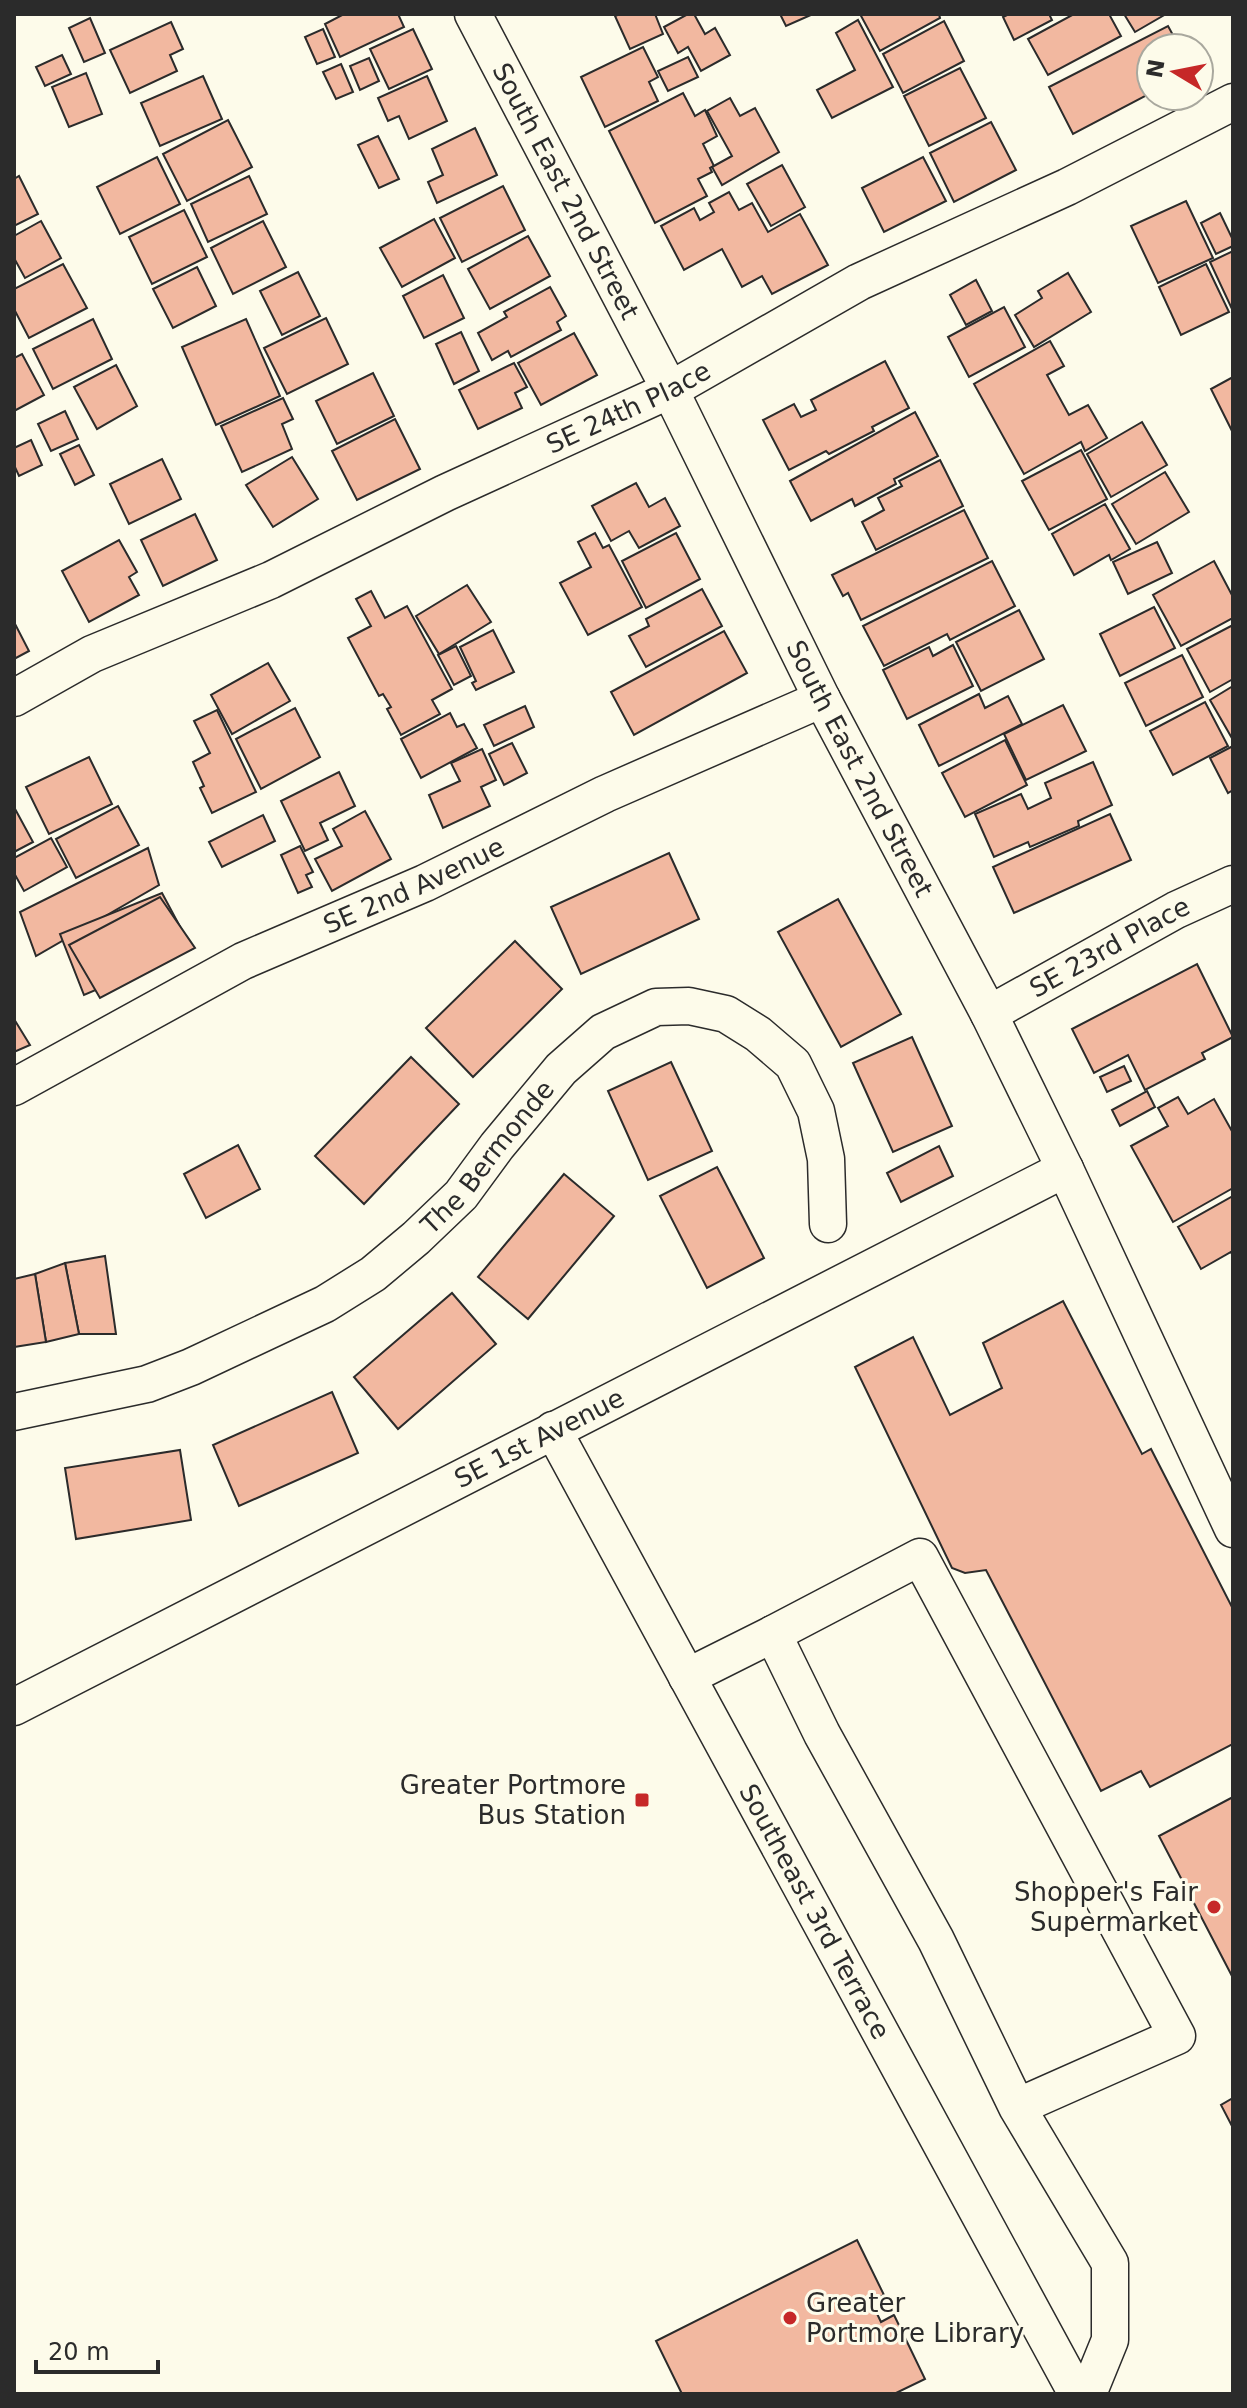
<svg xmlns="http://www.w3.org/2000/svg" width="1247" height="2408" font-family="'DejaVu Sans',sans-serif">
  <rect width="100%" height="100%" fill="#fdfbea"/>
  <g fill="#f2b8a0" stroke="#2b2b2b" stroke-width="2">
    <polygon points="398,14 404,27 340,57 325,24 344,14"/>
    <polygon points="620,14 655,14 663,34 630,49 615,16"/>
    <polygon points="688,14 694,14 705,34 715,28 730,55 701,71 688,47 678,53 664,27"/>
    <polygon points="780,14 813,14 786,26"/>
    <polygon points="860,14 939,14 940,18 880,51"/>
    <polygon points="1009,14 1049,14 1052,20 1014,40 1003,17"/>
    <polygon points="1074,14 1109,14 1121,36 1048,75 1028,39"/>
    <polygon points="1124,14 1166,14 1135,32"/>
    <polygon points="90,18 105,53 84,62 69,28"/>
    <polygon points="858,20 893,87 832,118 817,90 855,70 836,33"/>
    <polygon points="944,21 964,61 903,93 883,54"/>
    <polygon points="171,22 183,49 170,55 177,71 130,93 110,50"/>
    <polygon points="1168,26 1180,48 1151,48 1151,93 1073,134 1049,87"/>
    <polygon points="323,29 335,57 317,64 305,37"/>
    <polygon points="413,29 432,69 389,89 370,49"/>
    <polygon points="643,47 658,77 649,82 658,101 605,127 581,77"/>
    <polygon points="62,55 71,74 45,86 36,67"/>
    <polygon points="688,57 698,77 668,91 658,71"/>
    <polygon points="369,58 379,81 360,90 350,66"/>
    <polygon points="341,64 353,92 336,99 323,72"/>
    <polygon points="960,68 986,118 929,146 904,96"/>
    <polygon points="86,73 102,114 69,127 52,87"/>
    <polygon points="203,76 222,119 160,146 141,103"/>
    <polygon points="427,76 447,121 409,139 399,116 388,121 378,98"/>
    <polygon points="683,93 695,116 705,110 717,136 703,144 714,166 710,168 712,172 698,179 707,196 655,223 609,131"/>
    <polygon points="730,98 740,116 755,108 779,152 722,185 712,167 732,156 707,111"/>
    <polygon points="228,120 252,167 187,201 163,154"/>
    <polygon points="991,122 1016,170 954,202 930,153"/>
    <polygon points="475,128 497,175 437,203 428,182 443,175 432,149"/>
    <polygon points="378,136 399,179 379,188 358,145"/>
    <polygon points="157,157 180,204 120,234 97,187"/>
    <polygon points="923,157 946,201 884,232 862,188"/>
    <polygon points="782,165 805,207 771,226 747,184"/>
    <polygon points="19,176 38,214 14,226 14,179"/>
    <polygon points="249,176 267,214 208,242 191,204"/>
    <polygon points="503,186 525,230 462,262 440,218"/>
    <polygon points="729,192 739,210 752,203 768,232 800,214 828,265 772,294 762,276 742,287 722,249 684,270 661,226 694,208 700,220 714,212 709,203"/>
    <polygon points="1186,201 1213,258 1158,283 1131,226"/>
    <polygon points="184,210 207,257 152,284 129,237"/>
    <polygon points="1220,213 1233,240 1233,246 1216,254 1201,223"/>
    <polygon points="434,219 455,258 402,287 380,248"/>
    <polygon points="41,221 61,258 25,278 14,258 14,236"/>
    <polygon points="263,221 286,267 233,294 211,248"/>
    <polygon points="528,236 550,276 490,309 468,269"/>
    <polygon points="1233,251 1233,309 1232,309 1210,262"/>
    <polygon points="63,264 87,308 29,338 14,309 14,289"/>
    <polygon points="1206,264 1229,312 1181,335 1159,287"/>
    <polygon points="197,267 216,306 173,328 153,289"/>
    <polygon points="298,272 320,316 282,335 260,291"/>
    <polygon points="1068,273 1091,312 1034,347 1015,315 1042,298 1038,291"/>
    <polygon points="443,275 464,318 424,338 403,296"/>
    <polygon points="976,280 992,311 966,325 950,295"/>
    <polygon points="550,287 566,316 557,322 561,330 511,357 508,351 492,360 478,333 507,317 504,312"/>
    <polygon points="1004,307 1025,347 969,377 948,337"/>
    <polygon points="326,318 348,364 287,394 264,348"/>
    <polygon points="93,319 112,359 53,389 33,349"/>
    <polygon points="246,319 280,396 216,425 182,347"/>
    <polygon points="461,332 479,371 454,384 436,344"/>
    <polygon points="574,333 597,375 541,405 518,363"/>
    <polygon points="1050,341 1064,366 1047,375 1069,415 1088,405 1107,438 1085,451 1081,442 1024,474 974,384"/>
    <polygon points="22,354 44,395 14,411 14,358"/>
    <polygon points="885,361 909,408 872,427 874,431 829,454 826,451 789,470 763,420 794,404 801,417 816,410 811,400"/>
    <polygon points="514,363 527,387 515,393 522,408 478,429 459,390"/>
    <polygon points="116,365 137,406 97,429 74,387"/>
    <polygon points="373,373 394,416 337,444 316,401"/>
    <polygon points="1233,377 1233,433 1211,389"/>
    <polygon points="283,398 293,419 282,424 292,449 242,472 221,426"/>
    <polygon points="65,411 78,439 51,451 38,424"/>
    <polygon points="915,412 938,456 894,479 896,484 855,506 852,499 811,521 790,481"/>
    <polygon points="395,419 420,469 357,500 332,451"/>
    <polygon points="1142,422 1167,465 1111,497 1087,454"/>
    <polygon points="31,440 42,465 19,476 14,465 14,448"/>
    <polygon points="79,445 94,475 75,485 60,454"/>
    <polygon points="1081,450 1107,499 1049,530 1022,481"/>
    <polygon points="292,457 318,499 273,527 246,485"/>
    <polygon points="162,459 181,499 129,524 110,484"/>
    <polygon points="940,460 963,506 876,550 862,522 884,510 878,498 902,486 899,481"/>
    <polygon points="1165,472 1189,512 1136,544 1112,504"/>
    <polygon points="636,483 649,507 665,498 680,526 639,548 629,531 611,541 592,506"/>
    <polygon points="1105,504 1130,549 1111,560 1109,555 1074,575 1052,534"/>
    <polygon points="964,510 988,558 861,620 848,593 843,596 832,575"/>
    <polygon points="195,514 217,560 163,586 141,540"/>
    <polygon points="595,533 603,548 609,545 642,607 588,635 560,583 591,567 578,542"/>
    <polygon points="676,533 700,579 646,608 622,561"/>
    <polygon points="119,540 137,572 129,577 139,595 89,622 62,571"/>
    <polygon points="1157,542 1172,573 1128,594 1113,562"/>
    <polygon points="992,561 1015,606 950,640 947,634 884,666 863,626"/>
    <polygon points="1214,561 1233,597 1233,618 1181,646 1153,595"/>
    <polygon points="467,585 491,622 439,654 416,616"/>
    <polygon points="702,589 722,626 646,667 629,636 649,626 646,619"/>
    <polygon points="371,591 385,618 407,606 452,689 432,700 440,714 401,735 387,709 391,707 383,694 379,696 348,638 371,626 356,599"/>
    <polygon points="1154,607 1175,648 1120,676 1100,634"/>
    <polygon points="1019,610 1044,659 981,691 956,642"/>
    <polygon points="14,622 29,651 14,659"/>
    <polygon points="1233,625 1233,679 1210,692 1187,649"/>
    <polygon points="493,630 514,672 476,690 472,683 476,681 460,647"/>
    <polygon points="724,631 747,673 634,735 611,692"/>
    <polygon points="953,645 973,686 907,719 883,670 929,647 933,656"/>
    <polygon points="456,646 471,676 454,685 438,655"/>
    <polygon points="1182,655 1203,697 1146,726 1125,683"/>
    <polygon points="268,663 290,701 232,734 211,695"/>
    <polygon points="1233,686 1233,740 1210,700"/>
    <polygon points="979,694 985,708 1008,696 1022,724 939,766 919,725"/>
    <polygon points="1205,702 1228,746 1173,775 1150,731"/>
    <polygon points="1063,705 1086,751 1026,780 1004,734"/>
    <polygon points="525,706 534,727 494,746 484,725"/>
    <polygon points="295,708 320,757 261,789 236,739"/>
    <polygon points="217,710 256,792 212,813 200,788 204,786 193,762 210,753 194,721"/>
    <polygon points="450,713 457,727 464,724 477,748 421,778 401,739"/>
    <polygon points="1005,740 1027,785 965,817 942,773"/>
    <polygon points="512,743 527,773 504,785 489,754"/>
    <polygon points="1233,746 1233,790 1228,793 1210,758"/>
    <polygon points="482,749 496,780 481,787 490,806 443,828 429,795 460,781 451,763"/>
    <polygon points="89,757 112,804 49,834 26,787"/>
    <polygon points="1093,762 1112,805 1078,821 1079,826 1030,847 1028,842 994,857 975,814 1021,794 1028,809 1051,798 1045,783"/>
    <polygon points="339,772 355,806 320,823 328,840 305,851 281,801"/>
    <polygon points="118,806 139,845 76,878 56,839"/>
    <polygon points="14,807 33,842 14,852"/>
    <polygon points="365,811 391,859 332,891 315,859 342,846 333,829"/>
    <polygon points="1110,814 1131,860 1014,913 993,867"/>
    <polygon points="263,815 275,841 222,867 209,842"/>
    <polygon points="51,838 67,867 24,891 14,873 14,858"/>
    <polygon points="300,846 313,872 306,875 312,887 298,893 281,855"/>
    <polygon points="148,848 159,885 36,956 20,912"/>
    <polygon points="669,853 699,919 581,974 551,907"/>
    <polygon points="162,893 192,949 84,995 60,934"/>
    <polygon points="160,897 195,948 100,998 69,945"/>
    <polygon points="838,899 901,1014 841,1047 778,932"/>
    <polygon points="515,941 562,989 473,1077 426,1028"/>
    <polygon points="1197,964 1233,1037 1202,1053 1205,1059 1145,1090 1128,1055 1094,1073 1072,1029"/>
    <polygon points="14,1019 30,1045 14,1052"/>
    <polygon points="912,1037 952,1126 893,1152 853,1063"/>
    <polygon points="411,1057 459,1104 364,1204 315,1156"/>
    <polygon points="671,1062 712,1151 648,1180 608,1091"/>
    <polygon points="1124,1066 1131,1081 1107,1092 1100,1077"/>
    <polygon points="1147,1091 1155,1107 1120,1126 1112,1110"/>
    <polygon points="1178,1097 1188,1114 1214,1099 1233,1133 1233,1188 1173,1222 1131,1146 1168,1126 1158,1108"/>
    <polygon points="238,1145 260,1189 206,1218 184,1174"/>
    <polygon points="939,1146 953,1176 901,1202 887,1173"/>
    <polygon points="717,1167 764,1258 707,1288 660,1196"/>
    <polygon points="564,1174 614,1216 528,1319 478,1277"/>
    <polygon points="1233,1196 1233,1256 1231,1252 1201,1269 1178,1227"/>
    <polygon points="105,1256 116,1334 79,1334 65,1263"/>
    <polygon points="65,1263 79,1334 46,1342 35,1274"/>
    <polygon points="35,1274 46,1342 14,1347 14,1279"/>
    <polygon points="452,1293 496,1344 398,1429 354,1377"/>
    <polygon points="1063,1301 1142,1454 1151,1449 1233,1609 1233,1744 1150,1787 1141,1771 1101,1791 986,1570 965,1573 952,1568 855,1367 913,1337 950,1415 1002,1388 983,1343"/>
    <polygon points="332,1392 358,1453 239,1506 213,1445"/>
    <polygon points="180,1450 191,1520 76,1539 65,1468"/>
    <polygon points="1233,1797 1233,1978 1159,1836"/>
    <polygon points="1233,2098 1233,2128 1221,2105"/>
    <polygon points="857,2240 884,2295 871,2301 881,2322 894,2315 925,2379 894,2394 682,2394 656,2341"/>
  </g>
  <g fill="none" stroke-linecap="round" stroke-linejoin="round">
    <g stroke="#2b2b2b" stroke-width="39">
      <g id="street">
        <path id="s1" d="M473 14 670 390 822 699 989 1014 1065 1169 1233 1529"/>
        <path id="s2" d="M14 698 92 654 271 580 445 493 670 390 859 282 1067 187 1233 102"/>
        <path id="s3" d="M989 1014 1176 910 1233 884"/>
        <path id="s4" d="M14 1087 243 961 425 883 605 794 822 699"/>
        <path id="s5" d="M14 1412 147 1384 191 1367 325 1304 373 1274 416 1238 461 1195 497 1146 561 1069 603 1032 656 1007 689 1006 726 1014 758 1034 793 1064 816 1111 826 1159 828 1224"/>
        <path id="s6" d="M553 1430 1077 2394"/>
        <polyline points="687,1677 773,1634"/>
        <path id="s7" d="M14 1707 1065 1169"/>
        <polyline points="1017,2107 1177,2036 920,1557 773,1634 822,1734 936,1940 1017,2107 1110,2263 1110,2340 1088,2394"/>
      </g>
    </g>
    <use href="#street" stroke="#fdfbea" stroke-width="36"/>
  </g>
  <g fill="#c62828" stroke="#fdfbea" stroke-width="3">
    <rect x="634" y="1792" width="16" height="16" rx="4"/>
    <circle cx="1214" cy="1907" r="8"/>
    <circle cx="790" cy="2318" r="8"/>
  </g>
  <g text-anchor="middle" stroke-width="6" stroke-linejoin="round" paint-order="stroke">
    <g font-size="26" fill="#2b2b2b" stroke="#fdfbea">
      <text dy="9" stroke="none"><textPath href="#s1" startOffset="200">South East 2nd Street</textPath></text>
      <text dy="9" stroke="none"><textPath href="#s2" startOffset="680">SE 24th Place</textPath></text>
      <text dy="9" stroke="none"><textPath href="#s1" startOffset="848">South East 2nd Street</textPath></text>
      <text dy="9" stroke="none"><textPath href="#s4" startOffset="448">SE 2nd Avenue</textPath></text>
      <text dy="9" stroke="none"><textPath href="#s3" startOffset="138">SE 23rd Place</textPath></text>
      <text dy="9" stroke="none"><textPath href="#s5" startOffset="552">The Bermonde</textPath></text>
      <text dy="9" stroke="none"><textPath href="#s7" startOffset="590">SE 1st Avenue</textPath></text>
      <text dy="9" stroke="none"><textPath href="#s6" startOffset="548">Southeast 3rd Terrace</textPath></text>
    </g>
    <g font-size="26" fill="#2b2b2b" stroke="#fdfbea" text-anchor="end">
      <text x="626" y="1794">Greater Portmore<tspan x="626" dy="30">Bus Station</tspan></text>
      <text x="1198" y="1901">Shopper's Fair<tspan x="1198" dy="30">Supermarket</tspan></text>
      <text x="806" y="2312" text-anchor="start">Greater<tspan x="806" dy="30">Portmore Library</tspan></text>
    </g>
  </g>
  <rect width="1247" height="2408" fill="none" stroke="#2b2b2b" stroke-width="32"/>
  <g transform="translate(1175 72) rotate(280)"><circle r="38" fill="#fdfbea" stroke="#a9a89e" stroke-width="2"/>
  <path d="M0-6L14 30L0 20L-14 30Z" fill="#c62828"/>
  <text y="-12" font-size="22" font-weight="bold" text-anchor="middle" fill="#2b2b2b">N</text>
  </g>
  <path d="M36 2360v12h122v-12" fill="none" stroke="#2b2b2b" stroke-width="4"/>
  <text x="48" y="2360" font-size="24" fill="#2b2b2b" stroke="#fdfbea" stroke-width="6" paint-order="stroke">20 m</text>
</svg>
